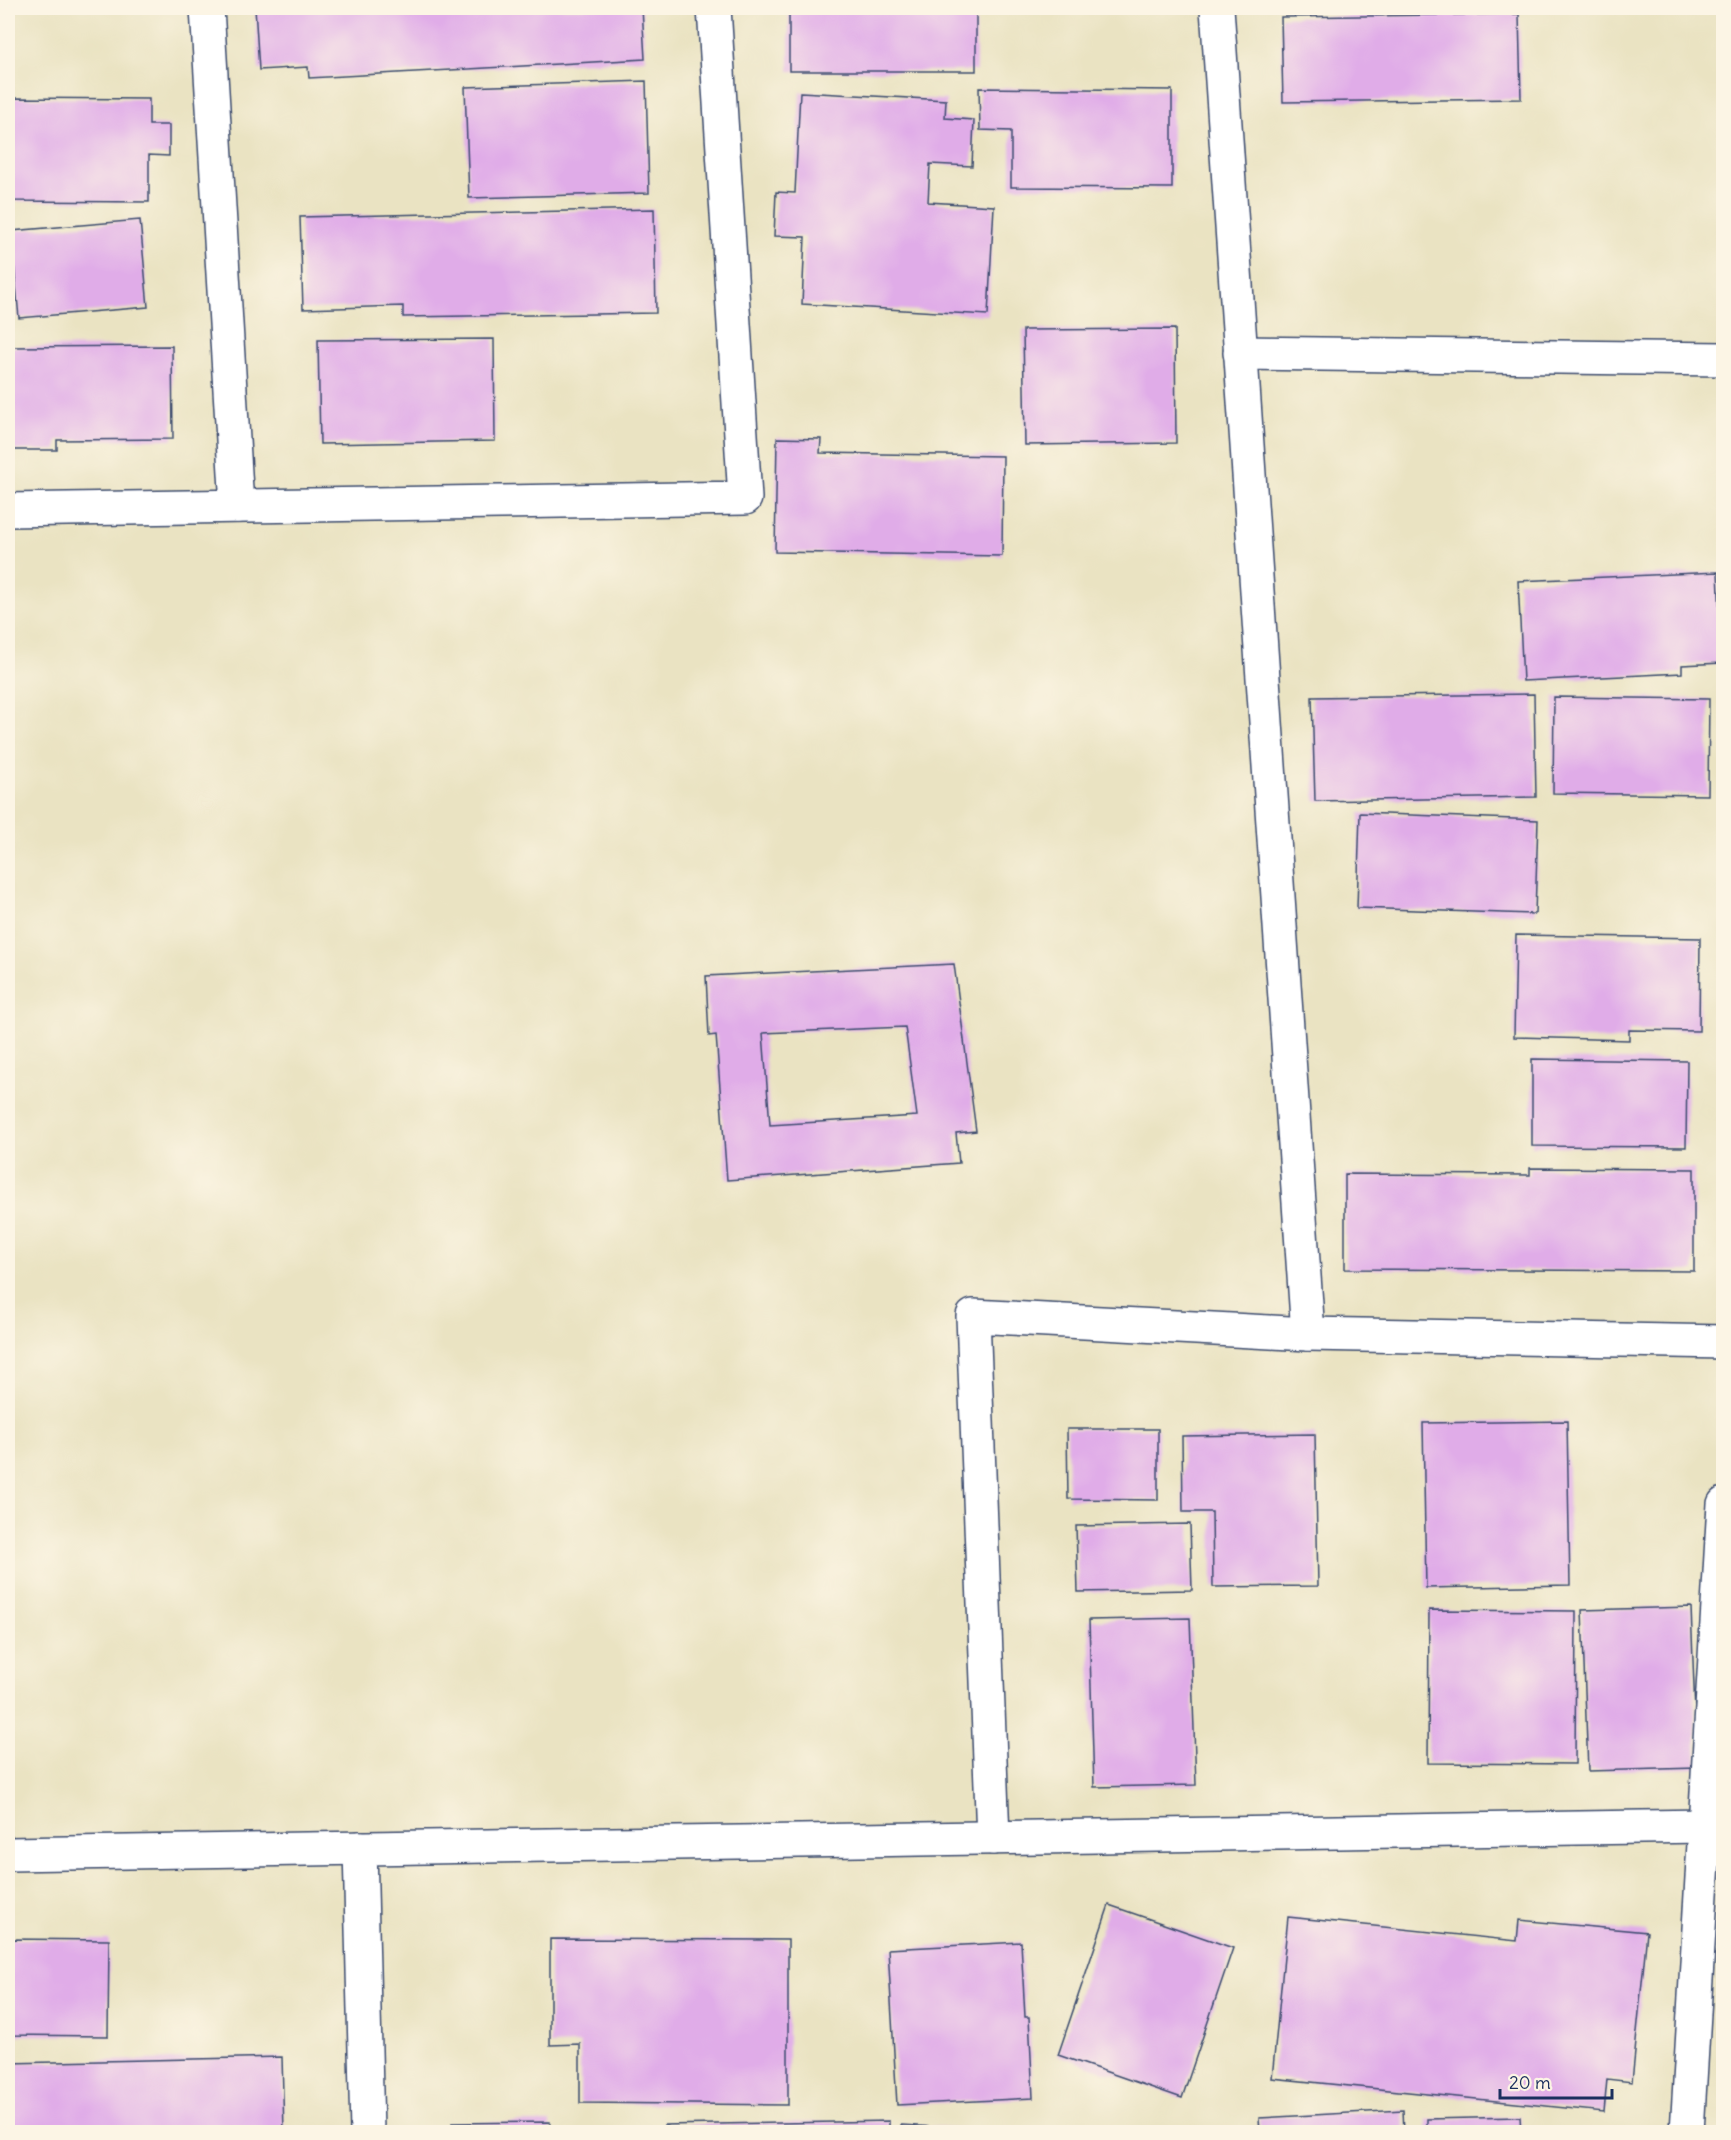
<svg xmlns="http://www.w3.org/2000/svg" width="1731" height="2140" font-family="Delius,sans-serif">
  <rect width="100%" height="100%" fill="#fcf5e5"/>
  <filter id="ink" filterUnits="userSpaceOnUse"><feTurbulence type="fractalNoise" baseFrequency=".0167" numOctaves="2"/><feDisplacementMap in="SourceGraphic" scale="12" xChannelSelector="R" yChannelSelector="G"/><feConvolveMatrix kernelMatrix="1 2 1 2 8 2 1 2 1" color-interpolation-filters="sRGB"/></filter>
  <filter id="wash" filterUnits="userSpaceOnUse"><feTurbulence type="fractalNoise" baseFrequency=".008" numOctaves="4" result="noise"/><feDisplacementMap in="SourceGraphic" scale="24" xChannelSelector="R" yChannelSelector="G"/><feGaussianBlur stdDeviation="1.35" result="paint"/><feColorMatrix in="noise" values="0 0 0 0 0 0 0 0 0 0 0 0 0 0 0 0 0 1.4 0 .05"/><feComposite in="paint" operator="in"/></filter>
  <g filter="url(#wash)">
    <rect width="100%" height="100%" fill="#eae3c2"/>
    <g id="blocks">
      <g fill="#e0ace8" fill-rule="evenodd">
        <polygon points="255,8 642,8 645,59 309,78 308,67 259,70"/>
        <rect x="789" y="8" width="187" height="63"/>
        <polygon points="1519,14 1521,99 1283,102 1281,17"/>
        <polygon points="646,81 649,193 469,198 465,87"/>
        <polygon points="979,88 1172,90 1172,188 1011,187 1011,131 980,130"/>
        <polygon points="800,92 946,100 945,118 974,120 972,166 930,164 928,202 994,206 988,315 802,304 805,237 774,236 776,192 795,193"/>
        <polygon points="8,98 149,99 149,125 169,125 169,156 149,155 149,202 8,201"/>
        <polygon points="654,209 656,313 403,317 403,306 303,309 300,217"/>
        <polygon points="140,220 148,307 19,318 11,231"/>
        <polygon points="1175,329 1176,443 1025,445 1023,330"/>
        <polygon points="494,339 495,441 320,444 318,340"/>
        <polygon points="172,346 173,439 57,440 57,450 8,450 8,347"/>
        <polygon points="777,438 821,439 820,453 1003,456 1002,556 775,552"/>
        <polygon points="1718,572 1722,663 1682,665 1682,673 1523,681 1518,581"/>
        <polygon points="1534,694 1536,797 1315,801 1312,697"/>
        <polygon points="1554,697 1709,699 1708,795 1553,793"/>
        <polygon points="1360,813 1538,820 1535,914 1357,908"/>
        <polygon points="1516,935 1700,938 1699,1031 1629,1030 1629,1040 1514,1037"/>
        <path d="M954 964 976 1131 956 1133 959 1163 727 1180 716 1035 709 1036 706 976ZM905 1027 917 1116 770 1125 763 1033Z"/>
        <polygon points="1532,1059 1687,1061 1686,1147 1532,1146"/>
        <polygon points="1530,1168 1694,1169 1694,1271 1345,1269 1345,1174 1530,1175"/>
        <polygon points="1567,1421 1570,1585 1426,1588 1423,1423"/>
        <polygon points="1067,1429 1158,1429 1158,1500 1068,1499"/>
        <polygon points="1315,1434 1318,1586 1213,1587 1212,1512 1183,1512 1182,1436"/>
        <polygon points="1190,1524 1192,1590 1078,1592 1076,1526"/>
        <polygon points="1691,1607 1697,1768 1588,1771 1582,1610"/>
        <polygon points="1429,1610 1576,1611 1575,1764 1428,1763"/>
        <polygon points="1190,1618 1196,1785 1094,1787 1089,1620"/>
        <polygon points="1109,1905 1233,1948 1182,2098 1058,2055"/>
        <polygon points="1288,1917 1517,1941 1519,1920 1647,1932 1632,2082 1607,2079 1604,2112 1272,2078"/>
        <polygon points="8,1939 109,1940 108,2036 8,2035"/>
        <polygon points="550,1939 788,1940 788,2105 580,2103 580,2044 550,2045"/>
        <polygon points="1021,1942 1025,2017 1029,2017 1033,2098 897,2105 888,1949"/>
        <polygon points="282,2057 284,2132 8,2132 8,2063"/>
        <polygon points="1403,2110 1404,2132 1260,2132 1259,2118"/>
        <polygon points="1520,2117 1521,2132 1427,2132 1427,2119"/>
        <polygon points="889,2121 889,2132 665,2132 664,2125"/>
        <polygon points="550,2122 550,2132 453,2132 452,2123"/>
        <polygon points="901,2125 1003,2131 1003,2132 901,2132"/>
      </g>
    </g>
  </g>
  <g filter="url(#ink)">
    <use href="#blocks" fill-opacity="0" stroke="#3a4a6d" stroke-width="1.5"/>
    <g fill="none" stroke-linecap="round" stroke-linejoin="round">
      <g stroke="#3a4a6d" stroke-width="36">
        <g id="minor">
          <polyline points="207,8 237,506"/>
          <polyline points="1217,8 1308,1334"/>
          <polyline points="1240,353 1724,359"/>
          <polyline points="8,510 745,498 714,8"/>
          <polyline points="993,1838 973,1316 1308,1334 1724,1342"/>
          <polyline points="360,1848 367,2132"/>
          <polyline points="8,1854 1705,1826"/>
          <polyline points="1687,2132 1724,1504"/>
        </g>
      </g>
      <use href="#minor" stroke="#fff" stroke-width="33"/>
    </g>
  </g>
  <rect width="1731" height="2140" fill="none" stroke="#fcf5e5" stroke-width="30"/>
  <path d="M1500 2089v9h112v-9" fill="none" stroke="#1b2f5e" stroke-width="3"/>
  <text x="1509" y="2089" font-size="18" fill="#1b2f5e" stroke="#fcf5e5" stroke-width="4.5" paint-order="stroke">20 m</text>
</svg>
